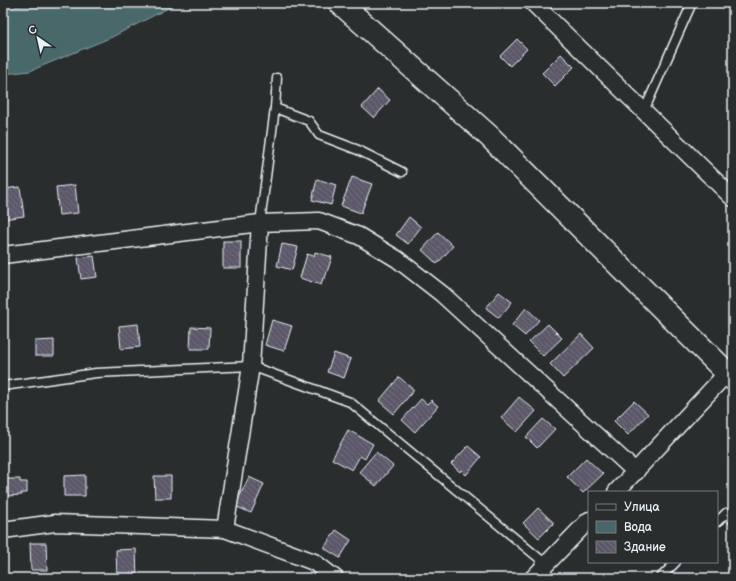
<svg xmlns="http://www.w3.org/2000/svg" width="736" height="581" font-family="'Balsamiq Sans',sans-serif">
  <defs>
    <pattern id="building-back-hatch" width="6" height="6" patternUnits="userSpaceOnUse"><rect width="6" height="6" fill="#5c5869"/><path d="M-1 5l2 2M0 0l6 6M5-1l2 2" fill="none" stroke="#73707f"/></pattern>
  </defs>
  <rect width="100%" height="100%" fill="#2a2d2e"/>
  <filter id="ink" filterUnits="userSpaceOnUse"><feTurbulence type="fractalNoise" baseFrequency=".025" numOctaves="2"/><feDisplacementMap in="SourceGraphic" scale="8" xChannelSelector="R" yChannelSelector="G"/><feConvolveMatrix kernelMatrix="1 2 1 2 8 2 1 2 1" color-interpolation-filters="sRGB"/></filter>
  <g filter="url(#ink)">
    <polygon fill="#49676b" stroke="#899ea3" points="28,3 178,3 112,37 30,71 3,74 3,11"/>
    <g fill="url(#building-back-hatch)" stroke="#e8f1f8">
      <polygon points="517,39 527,49 510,66 500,56"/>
      <polygon points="561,54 574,67 555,86 542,73"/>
      <polygon points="378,89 390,100 374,118 362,107"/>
      <polygon points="352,177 372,184 361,213 341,206"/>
      <polygon points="317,179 336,185 331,205 312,200"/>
      <polygon points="75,185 78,213 59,215 56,187"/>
      <polygon points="20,187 24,216 3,219 3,189"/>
      <polygon points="409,217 421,227 408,244 396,235"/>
      <polygon points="438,232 453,246 437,264 422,250"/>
      <rect x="223" y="241" width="18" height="27"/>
      <polygon points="282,244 298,247 292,270 277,266"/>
      <polygon points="315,252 332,257 325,278 323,278 321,285 300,278 307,254 314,256"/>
      <polygon points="94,256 97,277 81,279 78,258"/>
      <polygon points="499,292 512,302 499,318 486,308"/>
      <polygon points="526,308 539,320 525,336 512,325"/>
      <polygon points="272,320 292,326 284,351 265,345"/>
      <polygon points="138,324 140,347 121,349 119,326"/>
      <polygon points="548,324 562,338 543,356 529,342"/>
      <polygon points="191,327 210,328 209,349 190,349"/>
      <polygon points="581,334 594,348 563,378 550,364"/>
      <polygon points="54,340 54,356 35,356 35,341"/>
      <polygon points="334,353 351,359 344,378 327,372"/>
      <polygon points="399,377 414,390 394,414 379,401"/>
      <polygon points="519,397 536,411 517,432 501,418"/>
      <polygon points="421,399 427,404 431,400 438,406 415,432 402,420"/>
      <polygon points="634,401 648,414 628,435 614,421"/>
      <polygon points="543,419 555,429 537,448 526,437"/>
      <polygon points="348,430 373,444 365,459 360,456 352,470 332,459"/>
      <polygon points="468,446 481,457 466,475 461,470 460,472 451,464"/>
      <polygon points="376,452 393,466 376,486 359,472"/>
      <polygon points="586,458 603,474 583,493 567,477"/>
      <polygon points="85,475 85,496 64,496 64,476"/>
      <polygon points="154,476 171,476 171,498 155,498"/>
      <polygon points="249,477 264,484 251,513 235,506"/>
      <polygon points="6,479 20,479 20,482 27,482 27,493 21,493 22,495 7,496"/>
      <polygon points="538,508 554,523 539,538 523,523"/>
      <polygon points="336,530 351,540 340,558 324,548"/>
      <polygon points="30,543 46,543 47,570 31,570"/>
      <polygon points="136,549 137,578 117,578 116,550"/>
    </g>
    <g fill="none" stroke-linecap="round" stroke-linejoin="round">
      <g stroke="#e8f1f8" stroke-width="11">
        <g id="lane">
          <polyline points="275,108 277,78"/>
          <polyline points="644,111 692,3"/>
          <polyline points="260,223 275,108 309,121 319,135 358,150 402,172"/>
          <polyline points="3,386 96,373 251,366 350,402 546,564"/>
          <polyline points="717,522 726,513 733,520"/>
          <polyline points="660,578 676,562"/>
        </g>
      </g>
      <g stroke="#e8f1f8" stroke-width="19">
        <g id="street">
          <polyline points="533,3 733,198"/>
          <polyline points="3,255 260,223 319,221 359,236 397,259 442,294 636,472"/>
          <polyline points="616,492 727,373"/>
          <polyline points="225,529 251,366 260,223"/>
          <polyline points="3,530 55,523 225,529 314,562 335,578"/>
          <polyline points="533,578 589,520"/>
        </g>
      </g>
      <g stroke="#e8f1f8" stroke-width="25">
        <polyline id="secondary" points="340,3 489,136 733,379"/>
      </g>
      <use href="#lane" stroke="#2a2d2e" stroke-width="8"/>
      <use href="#street" stroke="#2a2d2e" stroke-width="16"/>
      <use href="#secondary" stroke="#2a2d2e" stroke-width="22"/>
    </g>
  </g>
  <rect width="736" height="581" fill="none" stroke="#2a2d2e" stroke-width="16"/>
  <rect x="8" y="8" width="720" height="565" fill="none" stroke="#e8f1f8" stroke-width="1.5" filter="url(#ink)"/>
  <rect x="588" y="491" width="130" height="72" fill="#2a2d2e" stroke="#767b7f"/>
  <rect x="596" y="504" width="20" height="6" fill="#2a2d2e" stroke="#767b7f"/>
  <text x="624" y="511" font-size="12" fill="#e8f1f8">Улица</text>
  <rect x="596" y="521" width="20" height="12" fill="#49676b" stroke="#767b7f"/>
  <text x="624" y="531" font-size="12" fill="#e8f1f8">Вода</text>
  <rect x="596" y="541" width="20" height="12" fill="url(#building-back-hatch)" stroke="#767b7f"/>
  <text x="624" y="551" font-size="12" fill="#e8f1f8">Здание</text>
  <g transform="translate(38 38) rotate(326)" stroke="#2a2d2e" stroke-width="3" paint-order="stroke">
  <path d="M0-3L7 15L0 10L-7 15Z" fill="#e8f1f8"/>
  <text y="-6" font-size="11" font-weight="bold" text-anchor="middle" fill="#e8f1f8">С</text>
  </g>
</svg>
